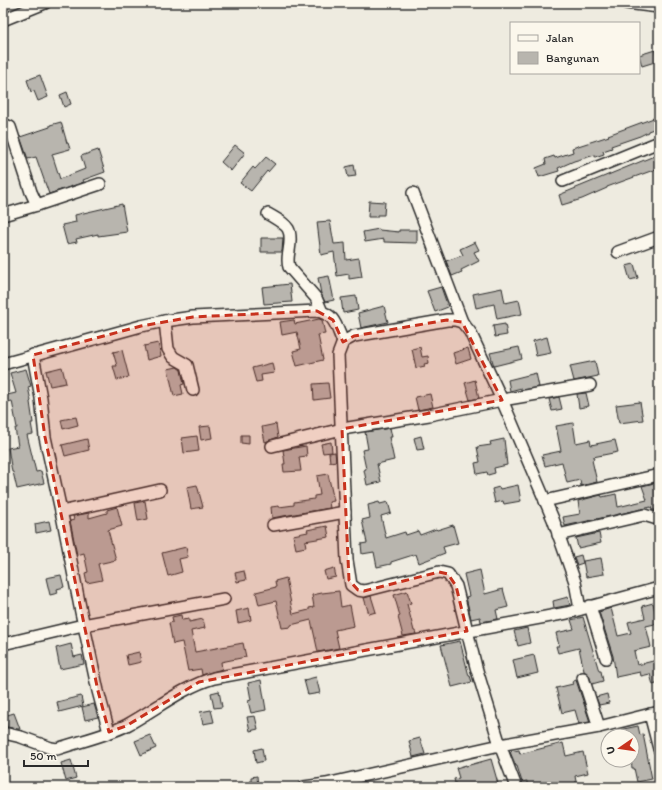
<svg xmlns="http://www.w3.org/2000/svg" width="662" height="790" font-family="Itim,sans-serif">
  <rect width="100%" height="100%" fill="#eeebe0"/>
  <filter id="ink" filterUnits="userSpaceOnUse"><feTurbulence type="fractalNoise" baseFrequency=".025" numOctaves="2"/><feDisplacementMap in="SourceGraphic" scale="8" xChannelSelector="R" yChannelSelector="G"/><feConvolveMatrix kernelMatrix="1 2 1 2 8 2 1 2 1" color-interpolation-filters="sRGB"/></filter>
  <g filter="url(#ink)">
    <g fill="#b8b5ae" stroke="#2b2b2b">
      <polygon points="655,50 658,61 642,66 639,55"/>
      <polygon points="40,75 48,97 38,101 34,91 31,92 27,80"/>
      <polygon points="67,92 71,104 64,107 60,95"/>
      <polygon points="659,116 659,127 648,131 648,132 640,136 611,146 612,148 603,151 604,154 595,157 595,155 574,161 558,168 559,171 539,177 536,168 546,164 545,159 554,156 555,158 573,152 572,148 609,136 608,135"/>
      <polygon points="61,122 67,143 68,143 70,149 52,154 60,179 85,169 81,156 98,150 105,172 83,180 84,182 49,194 36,157 28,159 20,137 50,127 50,125"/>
      <polygon points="235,145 245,153 231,171 221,162"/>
      <polygon points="659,154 659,168 607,187 607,188 582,199 562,205 559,195"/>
      <polygon points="266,157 275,164 268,172 267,171 251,191 240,183 253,167 255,169"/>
      <polygon points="354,165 356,176 348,177 346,167"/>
      <polygon points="369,201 385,202 384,215 377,215 377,217 368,217"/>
      <polygon points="122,204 127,232 98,236 98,234 76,239 77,242 67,244 62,225 76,222 75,215"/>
      <polygon points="330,221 334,244 345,243 346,260 359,258 362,277 349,279 349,274 337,276 334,252 321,255 317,222"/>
      <polygon points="379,229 379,230 399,232 399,230 417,230 417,243 384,242 384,239 365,242 363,232"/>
      <polygon points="261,238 283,238 282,252 261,252"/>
      <polygon points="475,242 479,250 474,252 479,261 461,270 462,272 452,276 446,261 463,255 460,249"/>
      <polygon points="634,264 638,278 630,280 626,266"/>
      <polygon points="329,276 334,300 325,302 321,294 318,278"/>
      <polygon points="290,284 292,302 264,304 262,287"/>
      <polygon points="441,287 448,307 435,312 427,291"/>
      <polygon points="502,288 505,303 519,300 522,314 497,319 494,304 476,308 473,294"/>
      <polygon points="356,296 358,310 343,313 341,298"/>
      <polygon points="384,306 388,322 361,328 358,313"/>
      <polygon points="319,319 322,320 325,334 318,335 323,360 297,366 293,351 301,349 297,332 282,335 280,322 294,320 295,324"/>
      <polygon points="505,324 507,335 495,337 493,326"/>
      <polygon points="547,337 551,353 536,356 533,341"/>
      <polygon points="158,343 161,356 147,360 144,346"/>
      <polygon points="420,347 422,357 428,356 429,363 424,364 425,366 416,368 412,349"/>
      <polygon points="519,347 522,359 494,366 490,353"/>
      <polygon points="468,348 471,359 456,364 453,353"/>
      <polygon points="122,350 129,377 117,380 113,366 117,366 113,352"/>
      <polygon points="595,361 598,376 574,381 570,366"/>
      <polygon points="272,363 274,373 261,375 262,381 256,382 252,368"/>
      <polygon points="62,367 66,383 50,386 46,371"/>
      <polygon points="177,367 181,370 184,384 181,385 183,394 174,396 168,369"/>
      <polygon points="26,369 31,386 28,387 31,401 30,402 33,423 31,423 33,434 27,435 36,472 41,471 44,483 17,489 13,472 12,472 8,448 18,446 15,428 17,428 12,401 3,403 3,396 16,393 10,373"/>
      <polygon points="536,373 539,387 521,390 521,388 510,391 508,380"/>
      <polygon points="475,380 479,398 470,400 465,383"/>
      <polygon points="328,383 330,398 314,400 313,384"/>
      <polygon points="586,393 589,406 579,408 577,394"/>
      <polygon points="430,394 433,407 418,410 415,397"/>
      <polygon points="559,397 562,409 552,411 549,399"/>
      <polygon points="640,402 643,420 619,423 616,405"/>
      <polygon points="76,417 78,425 63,429 61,420"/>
      <polygon points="573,423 576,443 590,440 591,445 615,440 618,452 593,457 594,459 592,460 597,482 581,486 580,480 567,483 562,462 545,466 542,455 561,451 556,426"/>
      <polygon points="276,424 278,437 265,442 262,427"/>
      <polygon points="210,426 212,438 201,440 199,427"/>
      <polygon points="390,428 392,437 389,437 394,460 377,464 381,482 367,485 364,470 366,469 362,450 368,449 365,432"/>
      <polygon points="241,435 249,435 249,444 241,443"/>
      <polygon points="197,436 199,451 184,453 182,438"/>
      <polygon points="421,436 424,449 417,450 414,438"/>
      <polygon points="87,439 89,450 65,456 62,445"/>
      <polygon points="504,439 507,465 494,468 495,473 488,475 487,472 477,474 475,463 480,462 477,447 491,445 490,442"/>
      <polygon points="331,442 332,452 323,453 321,444"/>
      <polygon points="306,446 307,456 299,457 301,471 284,472 283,464 285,464 283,450"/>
      <polygon points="335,452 336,461 330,462 329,453"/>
      <polygon points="328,474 334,501 329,502 330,508 272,518 271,507 279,506 279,507 294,505 294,502 314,499 314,496 320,495 317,476"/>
      <polygon points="654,483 659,498 659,510 652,510 651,507 565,526 563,517 580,514 578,501 601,495 602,497 616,494 618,507 647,500 642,486"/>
      <polygon points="197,485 203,507 191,509 187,487"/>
      <polygon points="518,485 521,501 504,504 503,501 495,503 492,489 499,487 500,489"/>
      <polygon points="145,501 148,519 138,521 135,503"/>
      <polygon points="379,502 380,504 388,502 391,513 381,516 386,538 405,532 406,535 418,531 420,535 436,529 437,530 453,525 458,543 443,547 445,553 419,563 416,554 391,562 391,564 377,567 374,552 362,554 361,544 367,543 362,520 370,518 368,505"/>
      <polygon points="117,507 122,526 108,530 116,560 98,564 102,580 87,583 85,573 88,572 84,553 77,555 70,521 74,520 73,516 89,513 89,518 107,513 107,510"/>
      <polygon points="49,521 51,530 36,533 35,524"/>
      <polygon points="327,526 329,537 305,541 306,547 296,549 293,535 308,532 307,530"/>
      <polygon points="599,533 601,543 578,548 576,538"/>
      <polygon points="186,547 188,557 179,559 182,572 168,576 162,553"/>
      <polygon points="581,555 583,563 577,565 574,557"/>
      <polygon points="601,558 604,574 586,577 583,561"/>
      <polygon points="334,568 336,577 326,579 324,571"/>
      <polygon points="480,570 485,594 503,589 508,607 496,610 498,619 481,622 480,617 471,619 466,597 469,596 464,574"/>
      <polygon points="244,571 246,580 237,582 235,573"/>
      <polygon points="61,575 64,587 57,589 58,593 50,595 46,578"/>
      <polygon points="286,578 293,614 309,610 309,608 314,607 312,595 322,593 339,591 341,607 350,605 354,626 335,630 339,648 318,652 311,620 291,625 291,627 282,628 276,601 259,605 256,592 276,587 275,581"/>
      <polygon points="407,591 411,603 407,604 414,631 415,631 416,634 403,636 398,617 400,616 394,595"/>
      <polygon points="371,596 376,612 369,614 364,598"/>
      <polygon points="568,597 570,605 554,608 553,601"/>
      <polygon points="653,603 656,616 659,615 659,623 646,626 651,647 634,651 637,665 657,660 659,669 659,683 653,685 650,674 641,676 640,672 616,677 613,656 599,612 611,608 618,636 631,633 628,622 645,618 642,606"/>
      <polygon points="249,608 251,620 238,623 236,611"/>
      <polygon points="181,615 182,620 189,619 189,622 203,619 205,628 191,631 195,652 243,643 246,657 221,662 222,669 202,675 201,669 188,671 182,642 173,644 169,623 173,622 172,617"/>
      <polygon points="583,617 599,671 601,671 603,681 592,684 589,675 584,671 579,648 558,653 556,646 559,646 556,633 574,629 571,620"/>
      <polygon points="527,628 530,643 518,646 514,631"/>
      <polygon points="460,641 469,676 470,676 472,682 452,687 441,645"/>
      <polygon points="71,644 74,657 82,655 84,664 60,669 56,648"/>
      <polygon points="139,652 141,662 128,665 126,655"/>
      <polygon points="534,655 538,673 517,678 513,660"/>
      <polygon points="316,677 320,693 308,695 304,680"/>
      <polygon points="261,680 266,710 251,713 248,701 251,700 248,683"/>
      <polygon points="576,680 590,722 579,724 575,710 562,713 556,688 573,684 572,682"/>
      <polygon points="219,691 222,707 214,708 211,693"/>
      <polygon points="607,694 609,703 599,705 596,697"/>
      <polygon points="81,696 83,706 59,712 57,702"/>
      <polygon points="94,704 98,717 85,720 82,707"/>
      <polygon points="211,710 214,722 203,724 200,712"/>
      <polygon points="14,713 20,729 18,729 7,727 4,716"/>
      <polygon points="255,716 258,729 250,731 247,717"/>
      <polygon points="638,726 640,735 643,734 652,779 637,782 634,768 632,768 631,760 632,760 632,736 621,736 619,730"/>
      <polygon points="150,735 156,748 141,755 135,741"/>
      <polygon points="420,738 425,754 413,757 409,741"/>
      <polygon points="563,743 566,756 583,752 588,773 575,776 577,787 527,787 527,781 522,782 517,766 516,766 510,752 519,750 520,754"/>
      <polygon points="262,748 264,761 256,763 254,750"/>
      <polygon points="491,759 499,787 456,787 454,779 459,778 456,768 466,765 466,766"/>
      <polygon points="71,760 76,778 66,781 61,763"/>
      <polygon points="257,776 258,787 251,787 251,777"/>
    </g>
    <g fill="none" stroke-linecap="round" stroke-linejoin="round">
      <g stroke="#2b2b2b" stroke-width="14">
        <g id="minor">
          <polyline points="626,3 659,7"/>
          <polyline points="3,20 45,3"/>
          <polyline points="3,124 10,127 31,192 37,205 100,184"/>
          <polyline points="563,181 659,142"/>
          <polyline points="413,193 462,322"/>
          <path d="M268 214C288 226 293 227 289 251 288 257 287 261 289 267L316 298 322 312"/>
          <polyline points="3,215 37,205"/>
          <polyline points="618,252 659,237"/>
          <polyline points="165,321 168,349 173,357 187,365 193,390"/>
          <polyline points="33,355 41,398 45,437 63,520 81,612 98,691 109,732"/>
          <path d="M3 364 141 326 165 321 193 317 317 311C335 314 336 326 343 342"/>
          <polyline points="272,446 342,429 429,415 502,400 590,385"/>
          <polyline points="545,501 659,475"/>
          <polyline points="61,512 160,490"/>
          <polyline points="273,525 345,512"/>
          <polyline points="558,535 644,515 654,518 659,517"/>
          <polyline points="590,606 606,658"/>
          <polyline points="3,644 83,625 224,599"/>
          <polyline points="583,678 599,727"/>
          <polyline points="650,714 659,749"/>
          <path d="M8 734 21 737 51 748 57 749C80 741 106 736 127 725 156 709 183 687 214 678L567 613 659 588"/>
          <polyline points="304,787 326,784 500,745 599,727 659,712"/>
          <polyline points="516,787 500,745 476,667 456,586 448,574 439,572 364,591 358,590 351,585 347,560 338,355 343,342 354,336 447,320 455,320 462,322 470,332 502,400 553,519 575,582 580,609"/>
        </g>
      </g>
      <use href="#minor" stroke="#fbf7ec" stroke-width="11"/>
    </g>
  </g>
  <path fill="#c8321e" fill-opacity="0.2" stroke="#c8321e" stroke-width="3" stroke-dasharray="8 5" stroke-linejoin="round" d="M317 311 333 320 343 342 354 336 447 320 462 322 502 400 342 429 349 580 358 590 364 591 439 572 448 574 456 586 467 631 199 682 126 726 109 732 98 691 45 437 33 355 141 326 193 317Z"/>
  <rect width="662" height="790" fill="none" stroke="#fbf7ec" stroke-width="16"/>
  <rect x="8" y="8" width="646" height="774" fill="none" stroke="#2b2b2b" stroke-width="1.5" filter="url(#ink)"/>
  <rect x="510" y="22" width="130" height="52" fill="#fbf7ec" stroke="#a8a59f"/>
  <rect x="518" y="35" width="20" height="6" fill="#fbf7ec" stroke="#a8a59f"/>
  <text x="546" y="42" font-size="12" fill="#2b2b2b">Jalan</text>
  <rect x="518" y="52" width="20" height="12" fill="#b8b5ae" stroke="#a8a59f"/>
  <text x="546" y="62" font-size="12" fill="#2b2b2b">Bangunan</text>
  <g transform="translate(620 748) rotate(257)"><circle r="19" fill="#fbf7ec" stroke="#a8a59f"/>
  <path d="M0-3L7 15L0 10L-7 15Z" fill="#c8321e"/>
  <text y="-6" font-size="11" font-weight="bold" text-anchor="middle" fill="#2b2b2b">U</text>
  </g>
  <path d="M24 760v6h64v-6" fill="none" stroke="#2b2b2b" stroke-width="2"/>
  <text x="30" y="760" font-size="12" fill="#2b2b2b" stroke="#fbf7ec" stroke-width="3" paint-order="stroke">50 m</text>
</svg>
